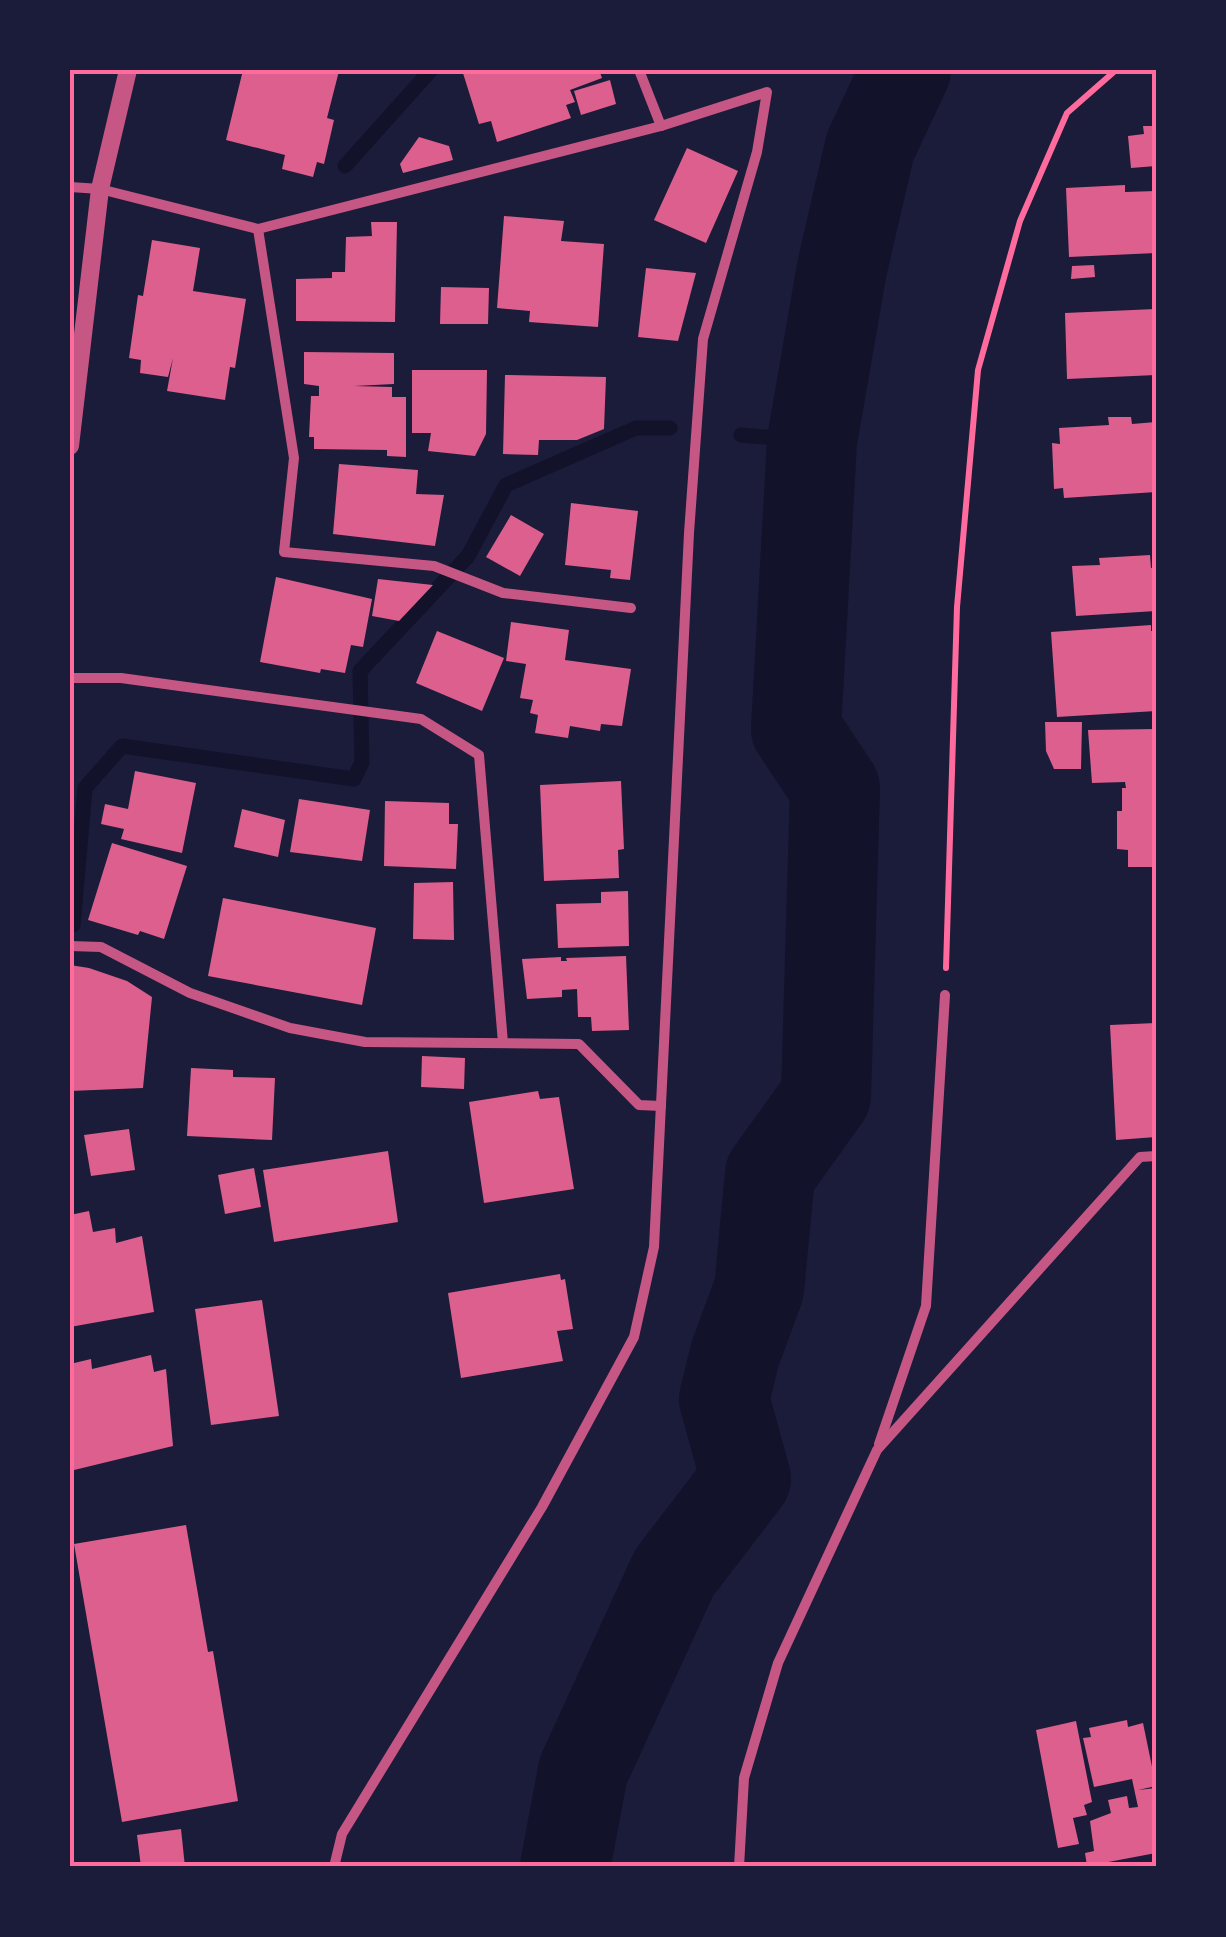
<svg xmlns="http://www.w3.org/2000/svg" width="1226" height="1937" font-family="'Sofia Sans Condensed',sans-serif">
  <rect width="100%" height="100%" fill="#1b1b3a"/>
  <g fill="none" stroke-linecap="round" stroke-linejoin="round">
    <g stroke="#12122b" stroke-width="15">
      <polyline points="345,166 431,70"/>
      <polyline points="741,435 812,441"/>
      <polyline points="70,925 73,925 85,788 122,746 354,779 362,762 360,671 468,556 506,485 636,428 670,428"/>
    </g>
    <polyline stroke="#12122b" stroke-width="90" points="565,1867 583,1771 674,1573 746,1479 724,1399 735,1354 759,1289 770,1174 826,1096 835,788 796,729 812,441 842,268 870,147 906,70"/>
  </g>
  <g fill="#dd5f8e">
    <polygon points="243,70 339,71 327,118 334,120 324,164 317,162 313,177 282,169 285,155 226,140"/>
    <polygon points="462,70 599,70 602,78 570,90 575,102 566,105 571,118 497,142 491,121 479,124"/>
    <polygon points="610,80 616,104 581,115 574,91"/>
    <polygon points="1143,126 1156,126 1156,166 1131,168 1128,136 1144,134"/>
    <polygon points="419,137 449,146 453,160 403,173 400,164"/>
    <polygon points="687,148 738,171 706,243 654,220"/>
    <polygon points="1125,185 1125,192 1156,191 1156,253 1069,257 1066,188"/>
    <polygon points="504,216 564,221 561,241 604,244 598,327 529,322 530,311 497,308"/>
    <polygon points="371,222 397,222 395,322 296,321 296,279 332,278 332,272 345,272 346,237 372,236"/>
    <polygon points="152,240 200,248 193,291 246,299 235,368 230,367 225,400 167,391 173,358 168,377 140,373 141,360 129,358 138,295 143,296"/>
    <polygon points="1094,265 1095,277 1071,279 1072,266"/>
    <polygon points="646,268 696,273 678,341 638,337"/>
    <polygon points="441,287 489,288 488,324 440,324"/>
    <polygon points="1155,309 1156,375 1067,379 1065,313"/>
    <polygon points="304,352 394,353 394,384 354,386 392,387 392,397 406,397 406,457 387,456 387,450 314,449 314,437 309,437 311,396 319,396 319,386 304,384"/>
    <polygon points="412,370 487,370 486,434 475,456 428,451 431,433 412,433"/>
    <polygon points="505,375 606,377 604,429 577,440 539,440 538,455 503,454"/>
    <polygon points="1108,417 1131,417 1132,424 1156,422 1156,492 1064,498 1063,488 1054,489 1052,443 1060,444 1059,428 1109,425"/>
    <polygon points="339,464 418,470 416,494 444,495 435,546 333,534"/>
    <polygon points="571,503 638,511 630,580 610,578 611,570 565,565"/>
    <polygon points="511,515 544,534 520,576 486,557"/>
    <polygon points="1150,555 1151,568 1156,568 1156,611 1076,616 1072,566 1100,565 1099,558"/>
    <polygon points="276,577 372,599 363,647 351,645 345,673 321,669 320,673 260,662"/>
    <polygon points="378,579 433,585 399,621 372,616"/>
    <polygon points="511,622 569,630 565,660 631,669 622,726 601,724 600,731 570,726 568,738 535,733 538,715 530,713 533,700 520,698 526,664 506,661"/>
    <polygon points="1151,625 1151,631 1156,631 1156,711 1057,717 1051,632"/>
    <polygon points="437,631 504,658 482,711 416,683"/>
    <polygon points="1045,722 1082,722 1081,769 1054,769 1046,751"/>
    <polygon points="1156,729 1156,867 1128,867 1128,850 1117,849 1117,811 1122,811 1122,788 1126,788 1125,782 1092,783 1088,730"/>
    <polygon points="135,771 196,783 182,853 121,839 124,829 101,824 105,804 128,809"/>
    <polygon points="621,781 624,849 618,850 619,878 544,881 540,785"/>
    <polygon points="299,799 370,810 362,861 290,852"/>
    <polygon points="385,801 449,803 449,824 458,824 456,869 384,866"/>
    <polygon points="242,809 285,820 278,857 234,847"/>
    <polygon points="112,843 187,866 164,939 140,931 138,935 88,920"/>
    <polygon points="453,882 454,940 413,939 414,883"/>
    <polygon points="628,891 629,946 558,948 556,904 601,903 601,892"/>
    <polygon points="223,898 376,928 362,1005 208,976"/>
    <polygon points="626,956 629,1030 592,1031 591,1017 578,1017 577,989 562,990 562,997 527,999 522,959 561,957 561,961 567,961 566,958"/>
    <polygon points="70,965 89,968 127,981 152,997 143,1088 70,1091"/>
    <polygon points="1156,1023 1156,1137 1116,1140 1110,1025"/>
    <polygon points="422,1056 465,1058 464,1089 421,1087"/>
    <polygon points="191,1068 233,1070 233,1077 275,1078 272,1140 187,1136"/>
    <polygon points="538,1091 540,1099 559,1097 574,1189 484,1203 469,1102"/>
    <polygon points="129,1129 135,1170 91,1176 84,1135"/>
    <polygon points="388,1151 398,1222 274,1242 263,1170"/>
    <polygon points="254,1168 261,1207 225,1214 218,1175"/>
    <polygon points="89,1211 93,1232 115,1228 116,1243 142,1236 154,1312 70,1327 70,1215"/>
    <polygon points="560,1274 561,1280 565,1279 573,1329 557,1331 563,1361 461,1378 448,1293"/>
    <polygon points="262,1300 279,1416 211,1425 195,1309"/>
    <polygon points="151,1355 154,1372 166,1369 173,1446 70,1471 70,1364 91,1359 92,1369"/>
    <polygon points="186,1525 208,1652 213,1651 238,1801 122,1822 74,1544"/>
    <polygon points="1127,1720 1128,1727 1143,1723 1156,1786 1138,1790 1156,1788 1156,1853 1087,1866 1085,1853 1094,1851 1090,1821 1111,1813 1108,1800 1127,1796 1129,1808 1138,1807 1132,1779 1094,1787 1083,1738 1091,1737 1089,1728"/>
    <polygon points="1076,1721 1092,1802 1084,1805 1087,1815 1073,1818 1079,1844 1058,1848 1036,1730"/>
    <polygon points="181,1829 185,1867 141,1867 137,1835"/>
  </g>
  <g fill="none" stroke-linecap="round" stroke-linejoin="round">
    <polyline stroke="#ff6b9d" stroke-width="6" points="946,968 957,607 978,370 1020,221 1067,113 1116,70"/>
    <g stroke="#c65784" stroke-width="10">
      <polyline points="639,70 661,126"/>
      <polyline points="70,187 100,189 258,229 661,126 767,92 757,152 703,339 689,533 654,1247 634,1337 542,1507 342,1834 334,1867"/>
      <polyline points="258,229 294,458 284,552 434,566 503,593 631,608"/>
      <polyline points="70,678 121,678 421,719 479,755 503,1043"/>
      <polyline points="70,946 101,947 190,993 290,1028 365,1042 579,1044 639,1105 661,1106"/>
      <polyline points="879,1444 926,1306 945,995"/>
      <polyline points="739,1867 744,1778 778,1663 877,1450 1140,1157 1156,1156"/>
    </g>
    <polyline stroke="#c65784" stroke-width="18" points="70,446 100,189 128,70"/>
  </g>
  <rect width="1226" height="1937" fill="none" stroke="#1b1b3a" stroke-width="145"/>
  <rect x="72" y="72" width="1082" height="1792" fill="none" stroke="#ff6b9d" stroke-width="4"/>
</svg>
